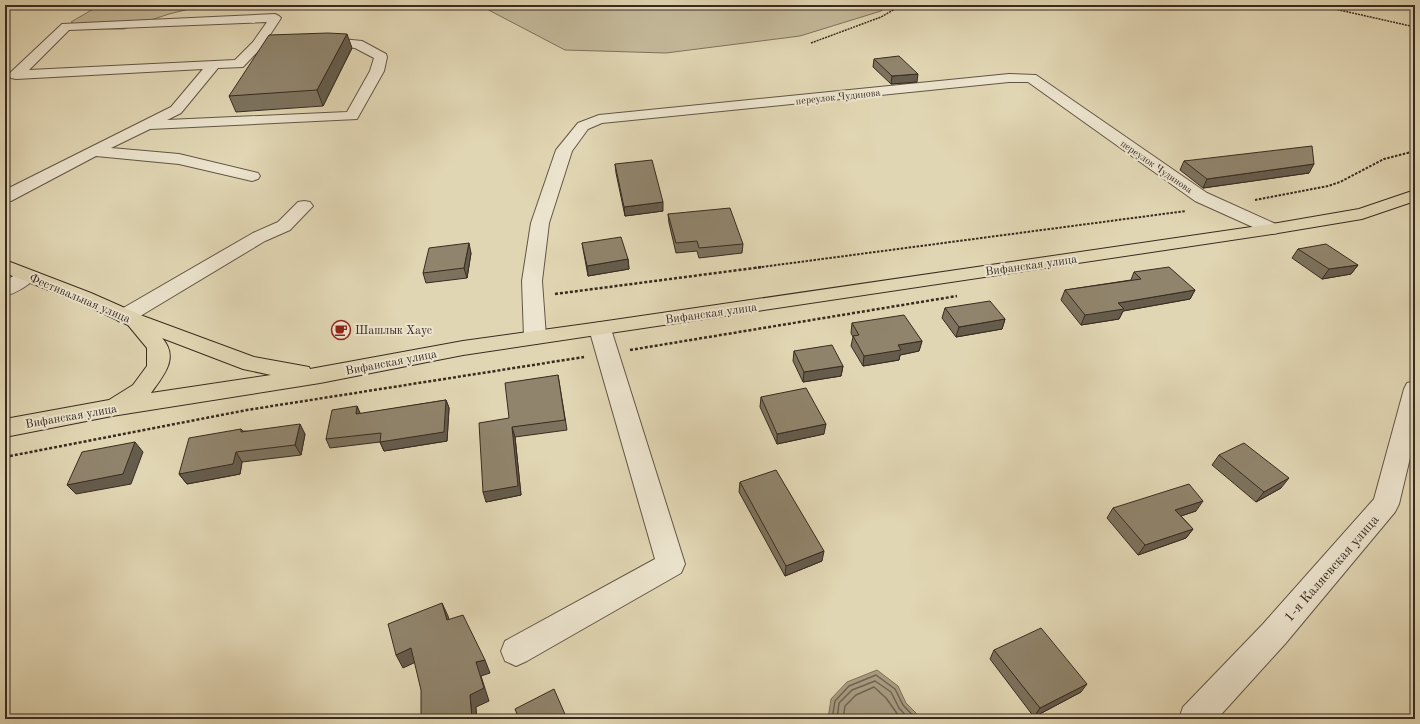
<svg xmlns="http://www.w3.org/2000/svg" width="1420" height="724" font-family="'Old Standard TT',serif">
  <rect width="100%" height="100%" fill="#e1d6b3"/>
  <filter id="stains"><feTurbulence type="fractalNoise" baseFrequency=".005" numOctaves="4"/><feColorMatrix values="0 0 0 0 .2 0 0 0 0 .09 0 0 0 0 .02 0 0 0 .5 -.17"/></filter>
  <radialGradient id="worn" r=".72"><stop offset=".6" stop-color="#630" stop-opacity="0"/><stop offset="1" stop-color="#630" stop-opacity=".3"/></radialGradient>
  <g fill="#c4b99a" stroke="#7e725d">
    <polygon points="100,5 206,5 169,14 124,29 85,29 71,22"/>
    <polygon points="479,5 888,5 881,11 800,36 666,53 565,50"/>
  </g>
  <polygon fill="#a89c81" stroke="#7c6f5a" points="877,670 898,686 906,703 922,719 828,719 831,699 847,682"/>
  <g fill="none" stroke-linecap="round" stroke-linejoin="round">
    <g stroke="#706450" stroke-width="1.5">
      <polyline points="832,719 835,701 849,686 876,675 895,689 903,705 916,719"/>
      <polyline points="837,719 839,703 852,690 875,681 891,692 899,708 909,719"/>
      <polyline points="843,719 845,706 856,695 874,687 886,698 901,719"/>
    </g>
    <g stroke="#635645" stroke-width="2">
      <g id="minor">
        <path d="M275 14 279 16 281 18 262 47 243 67 218 68 181 113 167 120 347 112 370 71 374 58 355 48 317 44 315 41 317 38 321 37 362 41 386 54 387 57 384 71 357 119 150 129 111 148 179 154 258 173 260 176 258 179 252 181 179 164 96 156 11 201 5 202V190L171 107 203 69 16 79 11 78 9 75 11 72 62 24ZM267 22 253 42 235 60 29 70 69 30Z"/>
        <polygon points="1009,74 1036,75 1207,193 1278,225 1281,229 1278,233 1272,234 1266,233 1195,201 1028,82 1009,82 602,123 588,129 572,151 549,223 542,281 546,337 543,342 535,344 527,342 524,337 522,281 531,223 556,150 578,123 599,115"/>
        <polygon points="304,201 310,202 313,206 290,230 265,241 132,321 125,323 118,321 115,316 118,311 253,233 278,222 298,202"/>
        <path d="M27 270 34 272 37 276C30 285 16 293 5 296V281L20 272Z"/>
        <polygon points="600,322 607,324 611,329 685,564 681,573 527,661 516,666 505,661 501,651 505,641 655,559 589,329 593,324"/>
        <polygon points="1415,381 1415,437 1399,504 1395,512 1285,644 1217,719 1179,719 1183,707 1263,624 1374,499 1404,389 1407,383"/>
      </g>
    </g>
    <g stroke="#392b20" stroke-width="2">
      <path id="major" d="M1415 190V201L1362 219 1272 234 463 355 320 383 112 416 5 437V419L109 400 133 385 147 366V348L128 325 77 301 5 273V260L91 293 143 316 254 357 309 367 310 369 463 341 600 322 1272 224 1359 209ZM162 338 243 369 271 375 151 393C163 376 180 358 162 338Z"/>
    </g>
    <g stroke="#392b20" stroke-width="1.5" stroke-dasharray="2 1" stroke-linecap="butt">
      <polyline points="1317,5 1415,27"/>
      <polyline points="811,43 881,17 902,5"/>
    </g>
    <g stroke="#392b20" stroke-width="2" stroke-dasharray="2.5 1.5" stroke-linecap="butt">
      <polyline points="1255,200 1328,186 1340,182 1384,159 1415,151"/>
      <polyline points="754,268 1186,211"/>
    </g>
    <g stroke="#392b20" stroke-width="2.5" stroke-dasharray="3 2" stroke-linecap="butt">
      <polyline points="555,294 762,267"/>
      <polyline points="630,350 957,296"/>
      <polyline points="5,457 247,410 584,357"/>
    </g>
    <use href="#minor" fill="#ece4ce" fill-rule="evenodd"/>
    <use href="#major" fill="#e1d6b3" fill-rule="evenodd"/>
  </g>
  <g fill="#7c725d" stroke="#392b20">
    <polygon points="352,48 323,106 236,112 229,96"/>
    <polygon points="874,59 917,82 891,84 873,67"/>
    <polygon points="1184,161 1309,173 1203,188 1180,170"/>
    <polygon points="615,164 663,211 625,216 616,173"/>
    <polygon points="668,214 743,244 742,253 699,258 697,251 676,253 669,223"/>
    <polygon points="582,243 628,259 629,269 588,276"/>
    <polygon points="1298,249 1358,265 1351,274 1322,279 1292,258"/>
    <polygon points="471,253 467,278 426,283 423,273"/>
    <polygon points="1134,272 1195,290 1190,299 1123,311 1119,319 1081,325 1061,300 1065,290 1131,280"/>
    <polygon points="945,308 1005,319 1002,329 956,337 942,318"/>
    <polygon points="852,323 922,341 919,351 900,355 899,360 863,366 851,346 853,337 851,333"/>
    <polygon points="794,351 843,366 841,376 803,382 793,361"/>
    <polygon points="558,375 567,430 515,437 521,495 486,502 509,418"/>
    <polygon points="761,397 824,434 777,444 760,407"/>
    <polygon points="446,400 449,408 447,441 384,451 380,442 330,448 326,439 357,406 360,414"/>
    <polygon points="241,429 243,431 305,434 301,455 242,462 240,474 187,484 179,474"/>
    <polygon points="1219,455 1281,488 1256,502 1212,465"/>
    <polygon points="740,482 822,561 785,576 739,492"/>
    <polygon points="1113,508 1196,511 1181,516 1193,529 1186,538 1138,555 1107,518"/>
    <polygon points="994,650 1081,692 1034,717 990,659"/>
  </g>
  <g fill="#655c4c" stroke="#392b20">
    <polygon points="347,34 352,48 323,106 317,90"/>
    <polygon points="918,74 917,82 891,84 892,76"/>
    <polygon points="1314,164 1309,173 1203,188 1207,179"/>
    <polygon points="663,202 663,211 625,216 624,207"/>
    <polygon points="469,243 471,253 467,278 464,268"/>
    <polygon points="628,259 629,269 588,276 587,266"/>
    <polygon points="1358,265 1351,274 1322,279 1329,269"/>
    <polygon points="1195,290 1190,299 1123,311 1119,319 1081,325 1085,315 1118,303"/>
    <polygon points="1005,319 1002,329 956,337 959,327"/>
    <polygon points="922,341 919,351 900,355 899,360 863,366 864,356 898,345"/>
    <polygon points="843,366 841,376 803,382 804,372"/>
    <polygon points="446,400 449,408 447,441 384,451 380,442"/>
    <polygon points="357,406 361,415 356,414"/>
    <polygon points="300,424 305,434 301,455 295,445"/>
    <polygon points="826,424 824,434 777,444 777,434"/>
    <polygon points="512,427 515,437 521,495 486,502 483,492"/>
    <polygon points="135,442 143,452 131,484 76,494 67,485"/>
    <polygon points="236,452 242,462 240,474 187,484 179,474"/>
    <polygon points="1289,478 1281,488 1256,502 1264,492"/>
    <polygon points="1203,501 1196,511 1169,520 1175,510"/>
    <polygon points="1193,529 1186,538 1138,555 1145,545"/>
    <polygon points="824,551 822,561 785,576 786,566"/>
    <polygon points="442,603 448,616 453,634 447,620"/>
    <polygon points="411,648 418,661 403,668 396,655"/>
    <polygon points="485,660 490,673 481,676 489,701 476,707 477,719 472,719 470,695 476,662"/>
    <polygon points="1087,684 1081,692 1034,717 1040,708"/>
  </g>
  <g fill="#90846c" stroke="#392b20">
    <polygon points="328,33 347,34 317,90 229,96 269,35"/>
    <polygon points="899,56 918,74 892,76 874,59"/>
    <polygon points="1312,146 1314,164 1207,179 1184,161"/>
    <polygon points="652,160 663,202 624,207 615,164"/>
    <polygon points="730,208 743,244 699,248 697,241 676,243 668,214"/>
    <polygon points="621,237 628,259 587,266 582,243"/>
    <polygon points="469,243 464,268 423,273 429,248"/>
    <polygon points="1326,244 1358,265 1329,269 1298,249"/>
    <polygon points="1169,267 1195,290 1118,303 1124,309 1085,315 1065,290 1141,279 1134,272"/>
    <polygon points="990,301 1005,319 959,327 945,308"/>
    <polygon points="904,315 922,341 898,345 901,350 864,356 853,336 859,335 852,323"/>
    <polygon points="832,345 843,366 804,372 794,351"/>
    <polygon points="558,375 565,420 512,427 518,486 483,492 479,423 509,418 505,383"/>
    <polygon points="806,388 826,424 777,434 761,397"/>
    <polygon points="446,400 444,432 380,442 381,433 326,439 332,410 357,406 356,414"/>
    <polygon points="300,424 295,445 236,452 233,464 179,474 189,438 241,429 241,432"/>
    <polygon points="135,442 123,474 67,485 82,452"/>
    <polygon points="1244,443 1289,478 1264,492 1219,455"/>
    <polygon points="776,470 824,551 786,566 740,482"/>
    <polygon points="1189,484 1203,501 1175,510 1193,529 1145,545 1113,508"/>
    <polygon points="442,603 447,620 463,615 485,660 476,662 484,688 470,695 472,719 421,719 421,690 411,648 396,655 388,624"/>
    <polygon points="1041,628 1087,684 1040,708 994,650"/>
    <polygon points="554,689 567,719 519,719 515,709"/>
    <polygon points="1414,713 1415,715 1415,719 1398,719"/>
  </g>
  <defs>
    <g id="cafe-ring" transform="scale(1)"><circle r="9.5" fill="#ece4ce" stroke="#8f2418" stroke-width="1.5"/><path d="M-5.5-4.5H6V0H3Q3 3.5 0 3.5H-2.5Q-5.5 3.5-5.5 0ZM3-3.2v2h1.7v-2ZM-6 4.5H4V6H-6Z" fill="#8f2418"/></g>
  </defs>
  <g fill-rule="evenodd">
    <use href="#cafe-ring" x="341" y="330"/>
  </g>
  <g text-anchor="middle" stroke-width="4" stroke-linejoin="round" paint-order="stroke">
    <g font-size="10" fill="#392b20" stroke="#ece4ce">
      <text transform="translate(838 96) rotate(-6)" y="4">переулок Чудинова</text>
      <text transform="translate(1157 166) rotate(35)" y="4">переулок Чудинова</text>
    </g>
    <g font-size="12" fill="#392b20" stroke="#ece4ce">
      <text transform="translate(1031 265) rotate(-8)" y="4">Вифанская улица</text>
      <text transform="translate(80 298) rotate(23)" y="4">Фестивальная улица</text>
      <text transform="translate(711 313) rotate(-8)" y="4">Вифанская улица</text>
      <text transform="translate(391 362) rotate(-11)" y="4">Вифанская улица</text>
      <text transform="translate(71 416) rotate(-10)" y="4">Вифанская улица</text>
    </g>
    <g font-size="12" fill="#392b20" stroke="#ece4ce" text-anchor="start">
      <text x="355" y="334">Шашлык Хаус</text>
    </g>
    <g font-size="14" fill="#392b20" stroke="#ece4ce">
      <text transform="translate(1331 568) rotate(-49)" y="5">1-я Каляевская улица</text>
    </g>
  </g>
  <rect width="1420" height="724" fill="none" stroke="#e1d6b3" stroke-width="20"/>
  <rect x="6" y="6" width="1408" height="712" fill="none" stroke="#392b20" stroke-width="2"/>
  <rect x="10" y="10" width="1400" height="704" fill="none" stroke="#392b20"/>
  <rect width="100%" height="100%" filter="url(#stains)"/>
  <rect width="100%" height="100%" fill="url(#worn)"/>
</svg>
